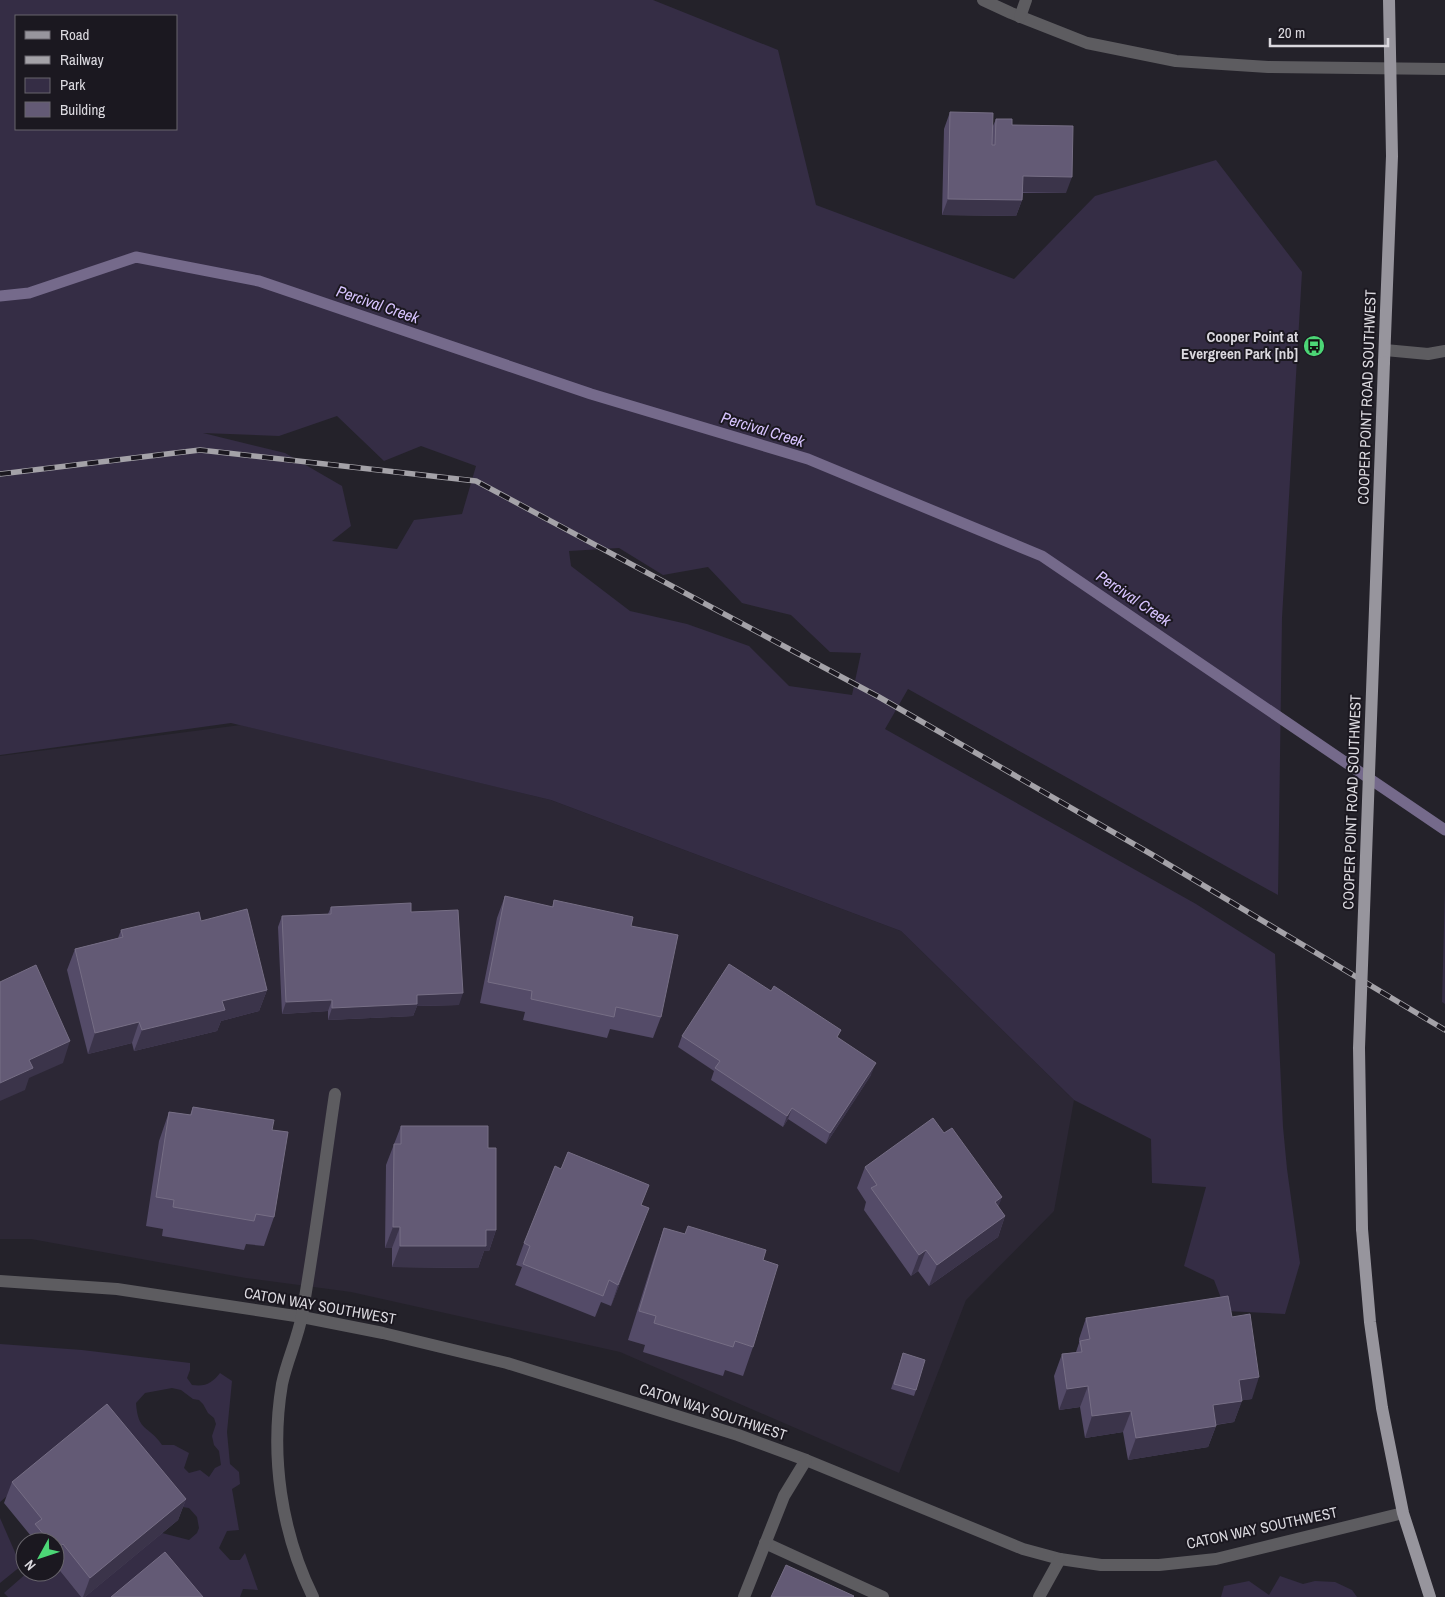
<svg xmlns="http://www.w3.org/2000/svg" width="1445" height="1597" font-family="'Archivo Narrow',sans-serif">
  <rect width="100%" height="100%" fill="#24222a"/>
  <polygon fill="#2c2735" points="241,725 551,800 901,931 1074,1100 1054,1211 966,1300 899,1473 620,1352 351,1292 246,1278 31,1239 0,1239 0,756"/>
  <g fill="#352d45" fill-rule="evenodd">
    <path d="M0 0H653L778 50 816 205 1014 279 1095 196 1216 160 1302 272 1282 618 1278 895 908 689 885 729 1196 904 1275 954 1283 1127 1287 1169 1300 1263 1285 1314 1226 1311 1214 1280 1184 1266 1206 1187 1152 1183 1151 1139 1074 1100 901 931 551 800 231 723 0 755ZM16 16H176V129H16ZM337 416 384 461 421 446 476 466 462 514 414 520 397 549 332 541 351 526 342 486 285 453 203 433 279 436ZM619 548 663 575 708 567 742 603 791 615 830 652 861 653 852 695 789 686 749 646 687 624 630 611 571 566 569 551Z"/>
    <polygon points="1445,887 1445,1004 1442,1002"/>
    <path d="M0 1344 82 1350 190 1363V1370L187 1378 192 1385C206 1387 212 1383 220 1373L232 1381 227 1432 230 1464 239 1472 240 1484 232 1489 239 1530 227 1531 219 1548 230 1560H240L245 1553 258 1590 243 1589 240 1597H85L162 1533 189 1540 197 1533 199 1528 197 1517 189 1508 175 1506 99 1419 0 1502ZM172 1388 181 1390 193 1399 199 1400 203 1404 208 1413 214 1418 216 1424 212 1436 214 1445 219 1451 221 1465 215 1468 209 1477 200 1470 189 1473 184 1468 189 1453 174 1445H162C149 1425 138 1433 136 1403L145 1393Z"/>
    <polygon points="0,1518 21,1566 0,1583"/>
    <polygon points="56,1566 81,1597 8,1597 4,1593 28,1572 55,1572"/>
    <polygon points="1280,1576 1303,1584 1315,1581 1335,1582 1352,1590 1357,1597 1221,1597 1224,1586 1249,1581 1269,1595"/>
  </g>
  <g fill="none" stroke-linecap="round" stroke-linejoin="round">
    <polyline stroke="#756a8b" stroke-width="11" points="0,296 29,293 136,257 259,281 591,394 808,459 1042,556 1445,830"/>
    <g stroke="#5d5c60" stroke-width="12">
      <polyline points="983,0 1011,13 1087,43 1176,61 1268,67 1445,69"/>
      <polyline points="1020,17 1026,0"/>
      <polyline points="1385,350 1428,354 1445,351"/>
      <polyline points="0,1281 117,1289 302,1317 383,1333 507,1363 738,1435 806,1460 1023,1549 1060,1559 1101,1565 1159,1565 1216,1559 1403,1513"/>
      <polyline points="765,1543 883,1597"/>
      <path d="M313 1597C281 1532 270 1455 282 1384 287 1360 298 1338 302 1315 315 1242 324 1168 335 1094"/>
      <polyline points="744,1597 784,1496 806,1460"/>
      <polyline points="1039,1597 1060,1559"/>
    </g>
    <g stroke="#97959d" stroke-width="12">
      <polyline points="1384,362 1392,156 1389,0"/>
      <polyline points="1362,1229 1370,1322 1382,1408 1403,1513 1430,1597"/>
    </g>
    <g stroke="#a4a2a8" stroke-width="5.5">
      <polyline id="rail" points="0,474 200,450 476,481 879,697 1151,854 1445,1030"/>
    </g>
    <use href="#rail" stroke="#1b1820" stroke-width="4" stroke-dasharray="11" stroke-linecap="butt"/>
    <polyline stroke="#97959d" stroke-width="12" points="1362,1229 1359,1048 1384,362"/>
  </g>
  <g fill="#544b68">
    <polygon points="950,112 992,128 996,119 1012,125 1066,193 1023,193 1022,200 1016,216 942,215 944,129"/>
    <polygon points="505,896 552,907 554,900 631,926 661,1017 653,1038 610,1029 607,1038 523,1020 525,1012 480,1003 497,918"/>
    <polygon points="331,907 411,912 459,1005 417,1006 413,1016 328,1020 328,1011 282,1014 278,927 282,916 328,914"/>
    <polygon points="201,921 267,990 259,1011 221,1021 217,1031 134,1051 132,1043 88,1054 67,970 75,949 118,938 121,930"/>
    <polygon points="682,1036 838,1038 871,1075 826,1144 788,1119 783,1127 711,1080 714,1071 678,1047"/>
    <polygon points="193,1107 272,1130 274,1217 264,1246 246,1244 244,1250 162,1236 163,1229 146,1226 159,1141 169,1112 190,1115"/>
    <polygon points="401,1126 488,1148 496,1230 489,1251 484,1251 478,1268 392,1267 392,1248 385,1248 386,1165"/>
    <polygon points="865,1167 998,1206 1005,1216 998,1237 929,1286 918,1271 911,1276 864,1210 866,1202 857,1188"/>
    <polygon points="561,1169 642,1205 641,1229 611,1306 601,1302 595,1317 515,1285 522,1267 516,1265 524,1243"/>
    <polygon points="664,1228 763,1260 753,1347 743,1376 725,1370 723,1376 643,1352 645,1345 628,1340 654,1257"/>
    <polygon points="1232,1317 1252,1399 1242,1400 1234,1422 1216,1425 1216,1426 1208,1447 1128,1460 1123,1432 1085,1438 1080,1407 1059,1410 1054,1376 1062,1354 1076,1352 1079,1343 1079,1339 1086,1318"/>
    <polygon points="903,1353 916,1390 914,1396 891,1389"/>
    <polygon points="12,1482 186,1499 178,1520 85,1597 81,1597 56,1566 55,1566 55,1542 29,1542 31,1536 4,1503"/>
  </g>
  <g fill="#3b344a">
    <polygon points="1023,176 1072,177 1066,193 1017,192"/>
    <polygon points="948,199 1022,200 1016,216 942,215"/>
    <polygon points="267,990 259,1011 221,1021 217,1031 134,1051 142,1030 222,1001"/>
    <polygon points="463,993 459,1005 417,1006 413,1016 328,1020 332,1008 417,995"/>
    <polygon points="332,1000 328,1011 282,1014 286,1002"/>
    <polygon points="139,1022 132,1043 88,1054 95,1033"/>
    <polygon points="70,1041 63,1063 29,1078 25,1090 0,1101 0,1083 29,1060"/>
    <polygon points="876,1063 871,1075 826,1144 830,1133"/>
    <polygon points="792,1108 788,1119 783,1127 787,1116"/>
    <polygon points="1002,1197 994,1219 995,1202"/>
    <polygon points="649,1208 641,1229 611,1306 618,1285"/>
    <polygon points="1005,1216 998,1237 929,1286 937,1265"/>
    <polygon points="393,1227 400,1227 392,1248 385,1248"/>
    <polygon points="486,1230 496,1230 489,1251 484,1251 478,1268 392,1267 400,1246"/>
    <polygon points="926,1250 918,1271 911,1276 919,1255"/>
    <polygon points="1259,1377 1252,1399 1231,1402 1239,1380"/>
    <polygon points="1088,1386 1080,1407 1059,1410 1067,1389"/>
    <polygon points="1242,1401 1234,1422 1205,1426 1213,1405"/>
    <polygon points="1131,1411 1123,1432 1085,1438 1092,1416"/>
    <polygon points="1216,1426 1208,1447 1128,1460 1136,1438"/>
    <polygon points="186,1499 178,1520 85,1597 83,1597 90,1578"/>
    <polygon points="63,1544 56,1566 55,1566 55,1554 56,1550"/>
  </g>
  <g fill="#635a75" stroke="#766e85">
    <polygon points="950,112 993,113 992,145 995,145 996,119 1012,119 1012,125 1073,126 1072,177 1023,176 1022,200 948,199"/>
    <polygon points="505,896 553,907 554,900 633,917 631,926 678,935 661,1017 616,1007 614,1017 531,999 532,991 488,982"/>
    <polygon points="411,903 411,912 458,910 463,993 417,995 417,1004 332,1008 332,1000 286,1002 282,916 331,914 331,907"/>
    <polygon points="247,909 267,990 222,1001 225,1010 142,1030 139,1022 95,1033 75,949 123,937 121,930 199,912 201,921"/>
    <polygon points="729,964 771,991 774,986 841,1030 837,1037 876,1063 830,1133 792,1108 787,1116 715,1068 720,1061 682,1036"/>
    <polygon points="36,965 70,1041 29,1060 33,1068 0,1083 0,982"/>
    <polygon points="193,1107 274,1120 272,1130 288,1132 274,1217 256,1214 254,1221 173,1207 174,1200 156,1197 169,1112 191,1115"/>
    <polygon points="933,1118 944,1133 952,1128 1002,1197 995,1202 1005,1216 937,1265 926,1250 919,1255 871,1188 877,1185 865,1167"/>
    <polygon points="401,1126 488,1126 488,1148 496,1148 496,1230 486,1230 486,1246 400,1246 400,1227 393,1227 394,1144 401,1144"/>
    <polygon points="568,1152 649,1185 641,1205 649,1208 618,1285 609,1280 603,1296 523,1264 530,1246 524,1243 555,1166 561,1169"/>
    <polygon points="688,1226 766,1250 763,1260 778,1265 753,1347 735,1341 733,1347 654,1323 656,1316 639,1311 664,1228 685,1234"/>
    <polygon points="1228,1296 1232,1317 1250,1314 1259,1377 1239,1380 1242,1401 1213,1405 1216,1426 1136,1438 1131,1411 1092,1416 1088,1386 1067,1389 1062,1354 1082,1352 1080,1341 1090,1339 1086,1318"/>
    <polygon points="903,1353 925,1360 916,1390 894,1384"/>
    <polygon points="107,1404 186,1499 90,1578 63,1544 56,1550 55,1549 55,1542 50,1542 35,1524 42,1519 12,1482"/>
    <polygon points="165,1552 203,1597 111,1597"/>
    <polygon points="786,1565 854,1596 853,1597 771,1597"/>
  </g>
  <defs>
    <g id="bus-disc" transform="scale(1.125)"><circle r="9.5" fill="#4cd676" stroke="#1b1820"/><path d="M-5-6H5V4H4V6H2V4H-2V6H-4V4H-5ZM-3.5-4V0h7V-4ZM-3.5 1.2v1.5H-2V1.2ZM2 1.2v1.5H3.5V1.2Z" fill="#111"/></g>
  </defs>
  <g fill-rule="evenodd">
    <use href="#bus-disc" x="1314" y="346"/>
  </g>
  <g text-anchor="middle" stroke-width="4" stroke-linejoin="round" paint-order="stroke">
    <g font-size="15" font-weight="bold" fill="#dbd9df" stroke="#1b1820" text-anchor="end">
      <text x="1298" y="342">Cooper Point at<tspan x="1298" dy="17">Evergreen Park [nb]</tspan></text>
    </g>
    <g font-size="15" fill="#dbd9df" stroke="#1b1820">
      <text transform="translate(1367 397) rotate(-88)" y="5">COOPER POINT ROAD SOUTHWEST</text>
      <text transform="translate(1352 802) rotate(-88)" y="5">COOPER POINT ROAD SOUTHWEST</text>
      <text transform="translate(320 1306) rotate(10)" y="5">CATON WAY SOUTHWEST</text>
      <text transform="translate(713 1412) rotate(18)" y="5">CATON WAY SOUTHWEST</text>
      <text transform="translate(1262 1528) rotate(-12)" y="5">CATON WAY SOUTHWEST</text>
    </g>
    <g font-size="16" font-style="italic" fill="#d8c4ff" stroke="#1b1820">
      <text transform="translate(378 304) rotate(19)" y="6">Percival Creek</text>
      <text transform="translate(763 429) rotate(17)" y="6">Percival Creek</text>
      <text transform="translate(1134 598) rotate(34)" y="6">Percival Creek</text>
    </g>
  </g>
  <rect x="15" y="15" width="162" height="115" fill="#1b1820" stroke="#68656c"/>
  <rect x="25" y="31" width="25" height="8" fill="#97959d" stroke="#68656c"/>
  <text x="60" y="40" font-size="15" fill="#dbd9df">Road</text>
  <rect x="25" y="56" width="25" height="8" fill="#a4a2a8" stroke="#68656c"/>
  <text x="60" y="65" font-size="15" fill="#dbd9df">Railway</text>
  <rect x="25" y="78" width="25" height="15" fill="#352d45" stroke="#68656c"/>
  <text x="60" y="90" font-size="15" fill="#dbd9df">Park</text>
  <rect x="25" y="102" width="25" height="15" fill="#635a75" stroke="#68656c"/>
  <text x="60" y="115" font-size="15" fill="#dbd9df">Building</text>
  <g transform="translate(40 1557) rotate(230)"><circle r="24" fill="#1b1820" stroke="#68656c"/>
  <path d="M0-4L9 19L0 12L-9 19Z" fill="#4cd676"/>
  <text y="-8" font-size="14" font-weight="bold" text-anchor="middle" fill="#dbd9df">N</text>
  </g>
  <path d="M1270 38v8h118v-8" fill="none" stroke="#dbd9df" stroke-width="2.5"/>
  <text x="1278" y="38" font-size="15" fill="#dbd9df" stroke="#1b1820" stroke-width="4" paint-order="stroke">20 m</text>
</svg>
